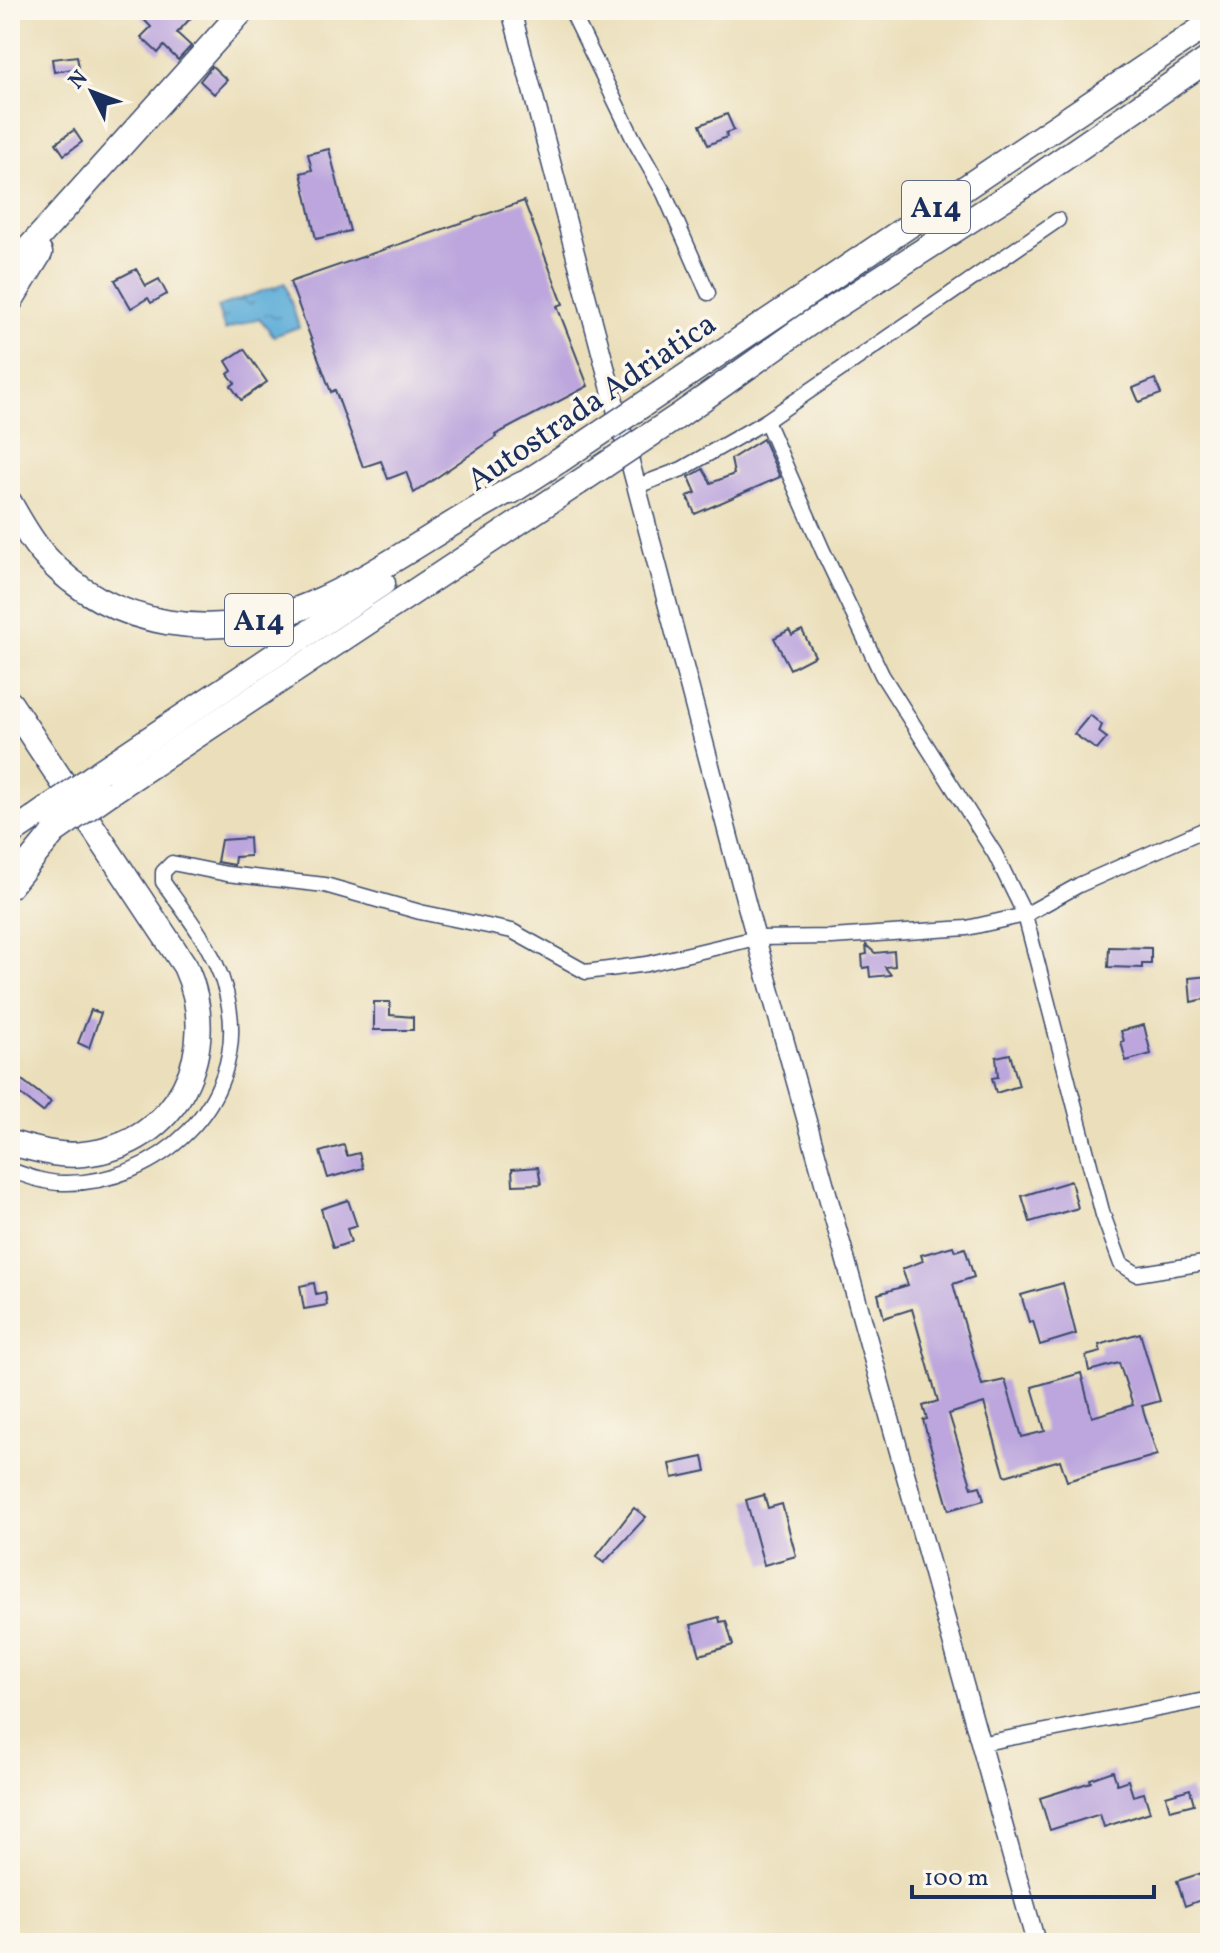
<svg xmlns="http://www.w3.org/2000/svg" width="1220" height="1953" font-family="Vollkorn,serif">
  <defs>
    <pattern id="water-ripples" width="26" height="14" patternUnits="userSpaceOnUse" patternTransform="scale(2)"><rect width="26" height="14" fill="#5dadd8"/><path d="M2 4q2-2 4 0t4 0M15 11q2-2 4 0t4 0" fill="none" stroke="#4c8db2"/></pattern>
  </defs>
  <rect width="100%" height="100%" fill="#fbf7ec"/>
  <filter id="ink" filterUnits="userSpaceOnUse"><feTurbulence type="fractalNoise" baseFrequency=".0125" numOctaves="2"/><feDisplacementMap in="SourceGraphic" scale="16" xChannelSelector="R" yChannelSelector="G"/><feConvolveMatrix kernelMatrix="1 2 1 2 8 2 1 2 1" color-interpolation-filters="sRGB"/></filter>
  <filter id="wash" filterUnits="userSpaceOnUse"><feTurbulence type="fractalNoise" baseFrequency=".006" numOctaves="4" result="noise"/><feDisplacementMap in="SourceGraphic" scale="32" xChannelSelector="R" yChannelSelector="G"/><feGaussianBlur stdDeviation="1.8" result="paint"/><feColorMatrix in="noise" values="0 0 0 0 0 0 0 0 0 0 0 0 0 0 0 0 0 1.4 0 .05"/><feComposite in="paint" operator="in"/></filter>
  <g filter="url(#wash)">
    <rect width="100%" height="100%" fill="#ebdfbb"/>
    <polygon fill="url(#water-ripples)" stroke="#3c6e9b" stroke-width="2" points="285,283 299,327 274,336 259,318 225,330 217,307"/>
    <g id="blocks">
      <g fill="#bca6dd">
        <polygon points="135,10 198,10 177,33 191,46 178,60 164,46 158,53 141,37 151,27"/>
        <polygon points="77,56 79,68 54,72 52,59"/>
        <polygon points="212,66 227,80 214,94 200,81"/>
        <polygon points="727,114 734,130 726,133 727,137 708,145 700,125"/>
        <polygon points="74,130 82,142 64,155 56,143"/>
        <polygon points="329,149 350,231 316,239 301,173 312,170 308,154"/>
        <polygon points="524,201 563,304 557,306 588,386 495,435 496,437 414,493 406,472 388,479 381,461 363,467 335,390 331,392 290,282"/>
        <polygon points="136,269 146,286 159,279 167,294 151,303 148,298 131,308 115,280"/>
        <polygon points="244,349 267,382 241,400 231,386 235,383 228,374 232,371 226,361"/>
        <polygon points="1155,379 1161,394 1139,402 1133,388"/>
        <polygon points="763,439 780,477 695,514 687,496 696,493 689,477 703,469 711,483 734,474 731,459"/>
        <polygon points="789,630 792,635 802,630 815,656 790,669 774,638"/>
        <polygon points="1090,715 1102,725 1099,732 1107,738 1097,750 1074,734"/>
        <polygon points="249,838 250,856 235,857 234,865 217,862 221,840"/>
        <polygon points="866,945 875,953 894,951 895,966 885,967 891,975 870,977 869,967 863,968 862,955 867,954"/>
        <polygon points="1109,947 1151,948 1151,964 1142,964 1142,968 1108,967"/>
        <polygon points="1210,976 1210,998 1191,1002 1189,978"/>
        <polygon points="374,1002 390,1002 390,1015 413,1017 413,1030 374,1030"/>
        <polygon points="91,1010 101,1013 89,1048 78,1043"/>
        <polygon points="1144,1025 1151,1054 1126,1061 1121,1042 1124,1041 1121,1031"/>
        <polygon points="1010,1054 1019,1086 996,1093 992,1078 998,1077 996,1057"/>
        <polygon points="10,1071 51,1102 43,1112 10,1086"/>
        <polygon points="344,1145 347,1156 359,1153 363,1168 328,1178 320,1152"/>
        <polygon points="538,1167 541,1184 513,1185 512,1169"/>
        <polygon points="1071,1181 1078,1208 1030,1222 1022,1196"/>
        <polygon points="348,1200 357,1226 347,1229 351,1242 333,1248 321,1209"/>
        <polygon points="953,1246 955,1251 965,1248 974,1277 953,1284 982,1385 1005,1380 1022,1437 1045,1431 1032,1387 1081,1373 1092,1417 1133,1405 1119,1363 1089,1371 1086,1356 1101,1352 1099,1345 1140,1333 1160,1401 1142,1406 1157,1455 1067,1481 1060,1460 1005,1476 984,1403 949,1414 972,1488 980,1486 984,1500 949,1510 923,1420 927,1419 923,1406 938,1401 912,1309 884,1318 878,1294 908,1285 902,1269 923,1261 921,1255"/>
        <polygon points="314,1283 316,1294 325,1292 327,1305 304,1309 300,1286"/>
        <polygon points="1063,1283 1076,1334 1040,1345 1033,1321 1029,1322 1021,1295"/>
        <polygon points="703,1457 706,1471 673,1478 670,1464"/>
        <polygon points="764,1495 768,1508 782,1504 796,1556 764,1565 746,1500"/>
        <polygon points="634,1508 646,1517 604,1563 596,1557"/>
        <polygon points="719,1617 720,1622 726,1621 733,1645 700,1655 691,1625"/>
        <polygon points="1113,1771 1117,1784 1128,1780 1133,1796 1144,1793 1150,1812 1104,1827 1100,1814 1050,1830 1040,1798 1091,1782 1090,1779"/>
        <polygon points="1190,1789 1194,1804 1170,1810 1166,1796"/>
        <polygon points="1205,1872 1210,1892 1200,1896 1201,1900 1185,1906 1177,1881"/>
      </g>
    </g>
  </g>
  <g filter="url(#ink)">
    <use href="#blocks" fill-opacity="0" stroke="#3a496c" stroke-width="2"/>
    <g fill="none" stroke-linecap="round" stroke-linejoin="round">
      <g stroke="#3a496c" stroke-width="17">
        <g id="minor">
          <polyline points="571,10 633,138 664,193 708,293"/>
          <polyline points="635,487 682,469 766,421"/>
          <polyline points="1210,827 1079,885 1025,915 1103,1215 1121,1264 1137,1274 1210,1262"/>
          <path d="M10 1170C27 1176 45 1183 63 1183 158 1185 246 1103 229 1006 221 957 191 921 163 882V872L172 863 227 874 325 885 420 912 512 931 586 972 647 964 756 938 832 937 967 928 1025 915 995 854 882 675 823 551 766 421 1058 220"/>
          <polyline points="979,1744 1210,1699"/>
        </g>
      </g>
      <g stroke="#3a496c" stroke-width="21">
        <polyline id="secondary" points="511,10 747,906 1036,1943"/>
      </g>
      <g stroke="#3a496c" stroke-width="27">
        <g id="motorway">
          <polyline points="10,269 243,10"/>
          <polyline points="10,302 40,253"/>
          <polyline points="662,392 1210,23"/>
          <polyline points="680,415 807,325 1028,183 1210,58"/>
          <polyline points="511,492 559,461"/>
          <path d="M10 503C20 521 30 539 43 554 110 631 221 643 311 604 385 572 450 520 522 484"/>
          <path d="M10 703 185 966C223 1049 179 1145 83 1154 57 1157 35 1149 10 1143"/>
          <polyline points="101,771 383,583"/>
          <polyline points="110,793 578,483"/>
          <polyline points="10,834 34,818"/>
          <polyline points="10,886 54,832"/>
        </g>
      </g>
      <use href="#minor" stroke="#fff" stroke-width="14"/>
      <use href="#secondary" stroke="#fff" stroke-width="18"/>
      <use href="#motorway" stroke="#fff" stroke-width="24"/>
      <g stroke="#3a496c" stroke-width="27" stroke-linecap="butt">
        <g id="motorway-bridge">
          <polyline points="559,461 662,392"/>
          <polyline points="578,483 680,415"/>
          <polyline points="34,818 101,771"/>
          <polyline points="54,832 110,793"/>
        </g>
      </g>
      <use href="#motorway-bridge" stroke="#fff" stroke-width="24"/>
    </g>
  </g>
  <g text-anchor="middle" stroke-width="7" stroke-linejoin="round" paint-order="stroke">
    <g fill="#fbf7ec" stroke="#5e6b89" stroke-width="2">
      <rect x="902" y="181" width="68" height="52" rx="6"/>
      <rect x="225" y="594" width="68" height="52" rx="6"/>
    </g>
    <g font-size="30" font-weight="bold" fill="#1b2f5e">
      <text x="936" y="217">A14</text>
      <text x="259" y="630">A14</text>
    </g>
    <g font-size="32" fill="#1b2f5e" stroke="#fbf7ec">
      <text transform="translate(591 401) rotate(-34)" y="11">Autostrada Adriatica</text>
    </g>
  </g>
  <rect width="1220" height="1953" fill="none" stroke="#fbf7ec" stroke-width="40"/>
  <g transform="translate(92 92) rotate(312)" stroke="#fbf7ec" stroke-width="6" paint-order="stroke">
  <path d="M0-6L14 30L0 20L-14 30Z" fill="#1b2f5e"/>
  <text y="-12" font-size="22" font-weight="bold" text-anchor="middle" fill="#1b2f5e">N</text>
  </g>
  <path d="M912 1885v12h242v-12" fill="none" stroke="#1b2f5e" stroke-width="4"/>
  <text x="924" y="1885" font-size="24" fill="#1b2f5e" stroke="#fbf7ec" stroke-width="6" paint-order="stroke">100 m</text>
</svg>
